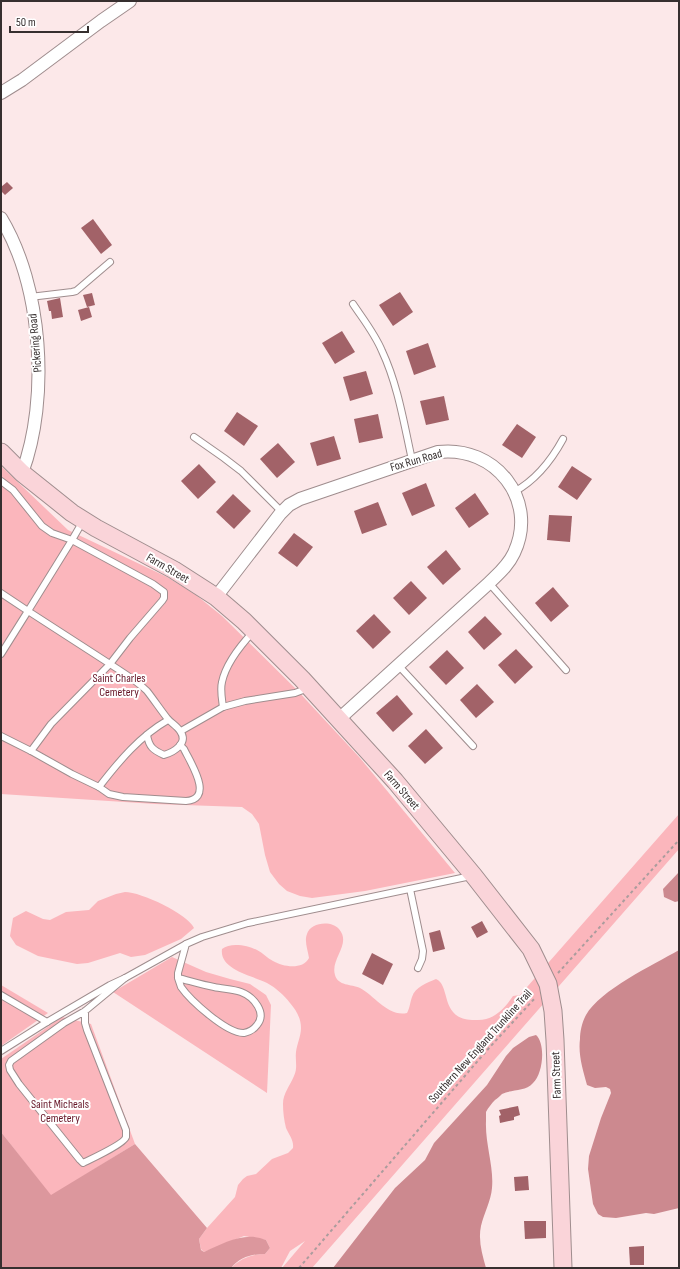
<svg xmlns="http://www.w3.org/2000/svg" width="680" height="1269" font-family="'Sofia Sans Condensed',sans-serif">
  <rect width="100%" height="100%" fill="#fce8e9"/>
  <g fill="#fbb6bc">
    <polygon points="1,466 68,530 167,577 196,595 222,616 296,689 360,758 455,873 365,891 312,898 300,896 287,891 279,884 270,872 265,855 259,824 252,814 242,807 155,804 1,794"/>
    <path d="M679 814V849L312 1268H282L305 1241 290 1251 281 1268H231C241 1258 252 1254 265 1254L270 1248 266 1240 244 1236 204 1252 201 1249 199 1239 207 1228 235 1197 238 1185 243 1179 247 1176 256 1174 272 1159 288 1153 293 1148C294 1140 289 1135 286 1128 284 1120 283 1112 283 1104 283 1093 290 1086 294 1076 298 1068 295 1060 296 1052 297 1044 301 1036 301 1028 301 1018 296 1010 290 1003 284 995 276 988 267 983 254 976 219 970 222 949 230 942 248 945 257 950 263 953 267 958 273 961 283 967 303 970 309 958 308 951 304 941 307 934 310 922 332 920 339 929 352 944 330 959 335 975 338 986 351 984 360 988 375 996 388 1017 407 1013 410 1008 410 1002 412 997 415 987 427 983 436 979 452 986 438 1022 478 1020 494 1020 504 1009 513 996L520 995Z"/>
    <path d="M125 892C141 892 188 914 194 928L181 939 145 955 131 957 120 953 88 963 77 964 38 956 16 945 10 936 13 918 26 911 43 919 50 920 66 912 89 910 98 901 116 894Z"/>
    <polygon points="172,957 206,972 230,979 250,984 266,995 271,1005 267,1093 113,992"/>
    <polygon points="1,985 48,1013 1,1046"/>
    <polygon points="62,1017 91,1024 135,1144 51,1196 1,1132 1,1059"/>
  </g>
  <path fill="#dc979d" d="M1 1132 51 1195 135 1144 207 1228 199 1239 201 1250 204 1252C224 1243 245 1231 266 1240L270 1248 265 1254C252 1254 240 1257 231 1268H1Z"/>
  <g fill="#cc898f">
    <polygon points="679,872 679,901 675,902 664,897 663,889"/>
    <path d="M679 950V1208L654 1214 646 1213 616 1218 603 1217 598 1214 593 1204 588 1169 589 1156 601 1118 611 1093 610 1089 606 1087 595 1088 587 1085C583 1070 578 1055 580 1039 580 1032 582 1022 586 1015 600 990 653 965 679 950Z"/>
    <path d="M536 1035C546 1044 543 1074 533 1083 525 1092 512 1089 502 1094 500 1096 498 1098 495 1100 492 1103 488 1108 486 1112 486 1115 486 1119 486 1121 485 1144 494 1166 492 1188 491 1201 484 1213 481 1226 478 1240 482 1254 486 1268H333L395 1188 425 1160 434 1143 487 1085 506 1056 513 1048 529 1037Z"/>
  </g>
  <g fill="#a26268">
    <polygon points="7,182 13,188 5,195 1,191 1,187"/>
    <polygon points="93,219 112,245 101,254 81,228"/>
    <polygon points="400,292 413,312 393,326 379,305"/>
    <polygon points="92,293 95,305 87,307 83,295"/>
    <polygon points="60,298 63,317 52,319 51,311 49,311 47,301"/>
    <polygon points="89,307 92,317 81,321 78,310"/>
    <polygon points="342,331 355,352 335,364 322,343"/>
    <polygon points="428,343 436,367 414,375 406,351"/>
    <polygon points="366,371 373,394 350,401 343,377"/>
    <polygon points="444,396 449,420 426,425 420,401"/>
    <polygon points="237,412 258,426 244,446 224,431"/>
    <polygon points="378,414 383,438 359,443 354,419"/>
    <polygon points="517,424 536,437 522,458 502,445"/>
    <polygon points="334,436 341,459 317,466 310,443"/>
    <polygon points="278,443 295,462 277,478 260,459"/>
    <polygon points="199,464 216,482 198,499 181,481"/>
    <polygon points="572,466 592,479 577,500 558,487"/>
    <polygon points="426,483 435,506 412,516 402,493"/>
    <polygon points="475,493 489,514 469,528 455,508"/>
    <polygon points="233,494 251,511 234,529 216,512"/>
    <polygon points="378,502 387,525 362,534 354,511"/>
    <polygon points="549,515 572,516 570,542 547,540"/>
    <polygon points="294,533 313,547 297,567 278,553"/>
    <polygon points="446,550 461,569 443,585 427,567"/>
    <polygon points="411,581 427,598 409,615 393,598"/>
    <polygon points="553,587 569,606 551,622 535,603"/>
    <polygon points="374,614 391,632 373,649 356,631"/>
    <polygon points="485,616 502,634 484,650 468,632"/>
    <polygon points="516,649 533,667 515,684 498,665"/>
    <polygon points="447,650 464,668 446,685 429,667"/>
    <polygon points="477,684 494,702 476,718 460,700"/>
    <polygon points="397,695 413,714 393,732 376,713"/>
    <polygon points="426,729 443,748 425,764 408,746"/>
    <polygon points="482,921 488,932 477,938 471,927"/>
    <polygon points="440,930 445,949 433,952 429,933"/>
    <polygon points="372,953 393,964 383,985 362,974"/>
    <polygon points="518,1106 520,1115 514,1117 514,1120 500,1123 499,1116 501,1115 499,1110"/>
    <polygon points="528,1176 529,1190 515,1191 514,1177"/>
    <polygon points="524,1221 546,1221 546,1238 525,1239"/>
    <polygon points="644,1246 644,1265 630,1265 629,1247"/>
  </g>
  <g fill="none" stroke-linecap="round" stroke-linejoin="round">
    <g stroke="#9f8d8e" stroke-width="8">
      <g id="lane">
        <polyline points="30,297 72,292 76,291 110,262"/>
        <path d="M353 304C363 319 375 334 382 351 398 385 404 424 412 460"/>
        <polyline points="194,437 224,458 241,471 282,512"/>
        <path d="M1 481 13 490 42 526 52 533 72 540 28 611 110 664 51 724 31 751 72 774 99 787C119 761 140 736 168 720"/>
        <path d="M514 492C536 480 551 461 563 439"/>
        <path d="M83 521 72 540 153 584 164 592V598L162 601 130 638 110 664C122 672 136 680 147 691 154 700 160 709 167 718 171 723 177 726 180 731 189 743 174 752 164 755 153 750 149 747 147 735"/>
        <polyline points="489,583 566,670"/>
        <polyline points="1,593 28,611 1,654"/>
        <polyline points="398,665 473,746"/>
        <path d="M223 707C222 699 220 690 222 682 226 663 240 646 253 632"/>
        <polyline points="181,731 223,707 245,701 295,693 303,690 308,687"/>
        <polyline points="1,736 31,751"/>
        <path d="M99 787 109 794 123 797 186 801C215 799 190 762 184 749L180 745"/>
        <polyline points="410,889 423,951 422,959 418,968"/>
        <polyline points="125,978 186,944"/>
        <path d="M178 978C179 981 180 984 181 987 190 1000 227 1034 244 1033 249 1032 254 1029 257 1025 267 1013 254 997 241 992 233 989 223 989 214 987 202 985 190 981 178 978V973L186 944 202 937 248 923 471 876"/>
        <polyline points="1,995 47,1022"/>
        <path d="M1 1051 47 1022 110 985 125 978 85 1011 64 1023 11 1061 9 1065 10 1070 19 1084 80 1160 83 1163C91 1159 124 1144 126 1137 126 1135 126 1132 126 1130L87 1030 85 1023V1011"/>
      </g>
    </g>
    <g stroke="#9f8d8e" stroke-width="14">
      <g id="street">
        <polyline points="1,93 22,80 101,21 130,1"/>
        <path d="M1 218C42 286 50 398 22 473"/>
        <path d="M216 597 280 514 289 505 300 499 438 452C495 445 539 500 514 553 508 566 498 574 489 583L339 719"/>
      </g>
    </g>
    <g stroke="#9f8d8e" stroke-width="19">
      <polyline id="secondary" points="1,452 22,473 72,513 96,528 174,570 216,597 244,621 302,679 395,781 474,876 531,949 548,984 553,1011 555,1040 563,1268"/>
    </g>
    <g stroke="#ab9c9d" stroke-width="2" stroke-dasharray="3 3" stroke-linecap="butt">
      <polyline points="558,973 679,840"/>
      <polyline points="299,1268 489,1048 536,997"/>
    </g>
    <use href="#lane" stroke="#fff" stroke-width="6"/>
    <use href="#street" stroke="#fff" stroke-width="12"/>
    <use href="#secondary" stroke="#fad4d9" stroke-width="17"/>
  </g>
  <g text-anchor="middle" stroke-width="4" stroke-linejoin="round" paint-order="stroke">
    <g font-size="12" fill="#362f2f" stroke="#fff">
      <text transform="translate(35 343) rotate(-95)" y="4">Pickering Road</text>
      <text transform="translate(416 460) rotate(-16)" y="4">Fox Run Road</text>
      <text transform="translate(168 568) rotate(30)" y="4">Farm Street</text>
      <text transform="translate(402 790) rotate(49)" y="4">Farm Street</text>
      <text transform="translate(480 1046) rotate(-48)" y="4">Southern New England Trunkline Trail</text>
      <text transform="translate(556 1075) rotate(-92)" y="4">Farm Street</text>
    </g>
    <g font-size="12" fill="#661527" stroke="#fff">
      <text x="119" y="682">Saint Charles<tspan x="119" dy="14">Cemetery</tspan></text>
      <text x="60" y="1108">Saint Micheals<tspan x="60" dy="14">Cemetery</tspan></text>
    </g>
  </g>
  <rect width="680" height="1269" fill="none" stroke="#362f2f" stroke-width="4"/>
  <path d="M10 26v6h78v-6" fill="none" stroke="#362f2f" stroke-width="2"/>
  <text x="16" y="26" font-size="12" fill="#362f2f" stroke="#ffffff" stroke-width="3" paint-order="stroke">50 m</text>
</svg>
